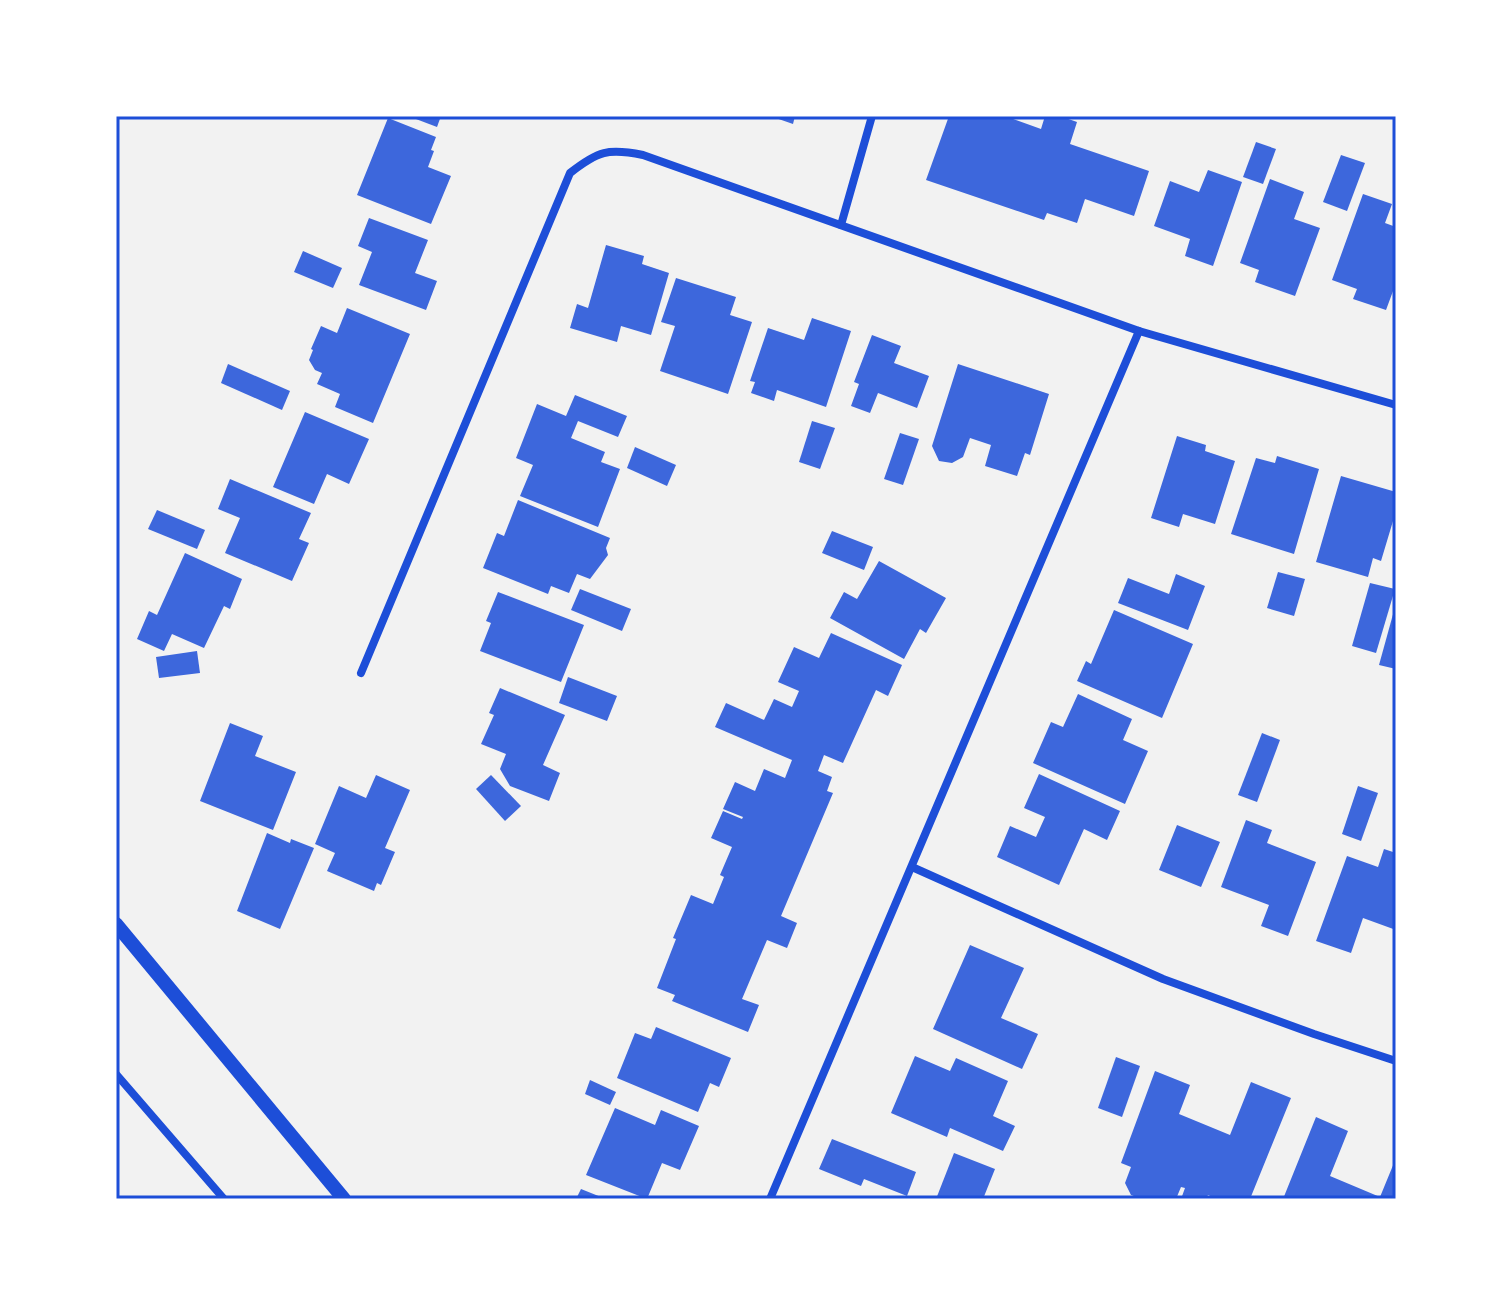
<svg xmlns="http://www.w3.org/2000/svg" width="1512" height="1315" font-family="Montserrat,sans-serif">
  <rect width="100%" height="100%" fill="#f2f2f2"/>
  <g fill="#3d67dc">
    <polygon points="408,116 441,116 437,127"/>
    <polygon points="770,116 795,116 793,124"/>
    <polygon points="949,116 1005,116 1041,129 1045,116 1060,116 1077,122 1070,144 1149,171 1134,216 1085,199 1077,223 1047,213 1044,220 926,180"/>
    <polygon points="388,118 436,137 431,150 434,151 428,167 451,176 431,224 357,195"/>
    <polygon points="1256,142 1276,149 1263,184 1243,177"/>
    <polygon points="1341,155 1365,163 1347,211 1323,202"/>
    <polygon points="1208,170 1242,182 1213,266 1185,256 1190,239 1154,226 1170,181 1199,192"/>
    <polygon points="1270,179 1304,192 1294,219 1320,228 1295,296 1255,282 1259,270 1240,263"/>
    <polygon points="1363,194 1392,204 1385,223 1396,227 1396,283 1386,310 1353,299 1357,289 1332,280"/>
    <polygon points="369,218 428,240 415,273 437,281 426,310 359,285 372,252 358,246"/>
    <polygon points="606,245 644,256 642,264 669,273 651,335 621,326 617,342 570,328 577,304 588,308"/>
    <polygon points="303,251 342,268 333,288 294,272"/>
    <polygon points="676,278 736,297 730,315 752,322 728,394 660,371 675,326 661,322"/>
    <polygon points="347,308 410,334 373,423 335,407 340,394 317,384 322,373 315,370 309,360 313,350 311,349 321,326 337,333"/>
    <polygon points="812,318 851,331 826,407 777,390 774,401 751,393 755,382 750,381 768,328 804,340"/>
    <polygon points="872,335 901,346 894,363 929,376 917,408 878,393 870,413 851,406 859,384 854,382"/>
    <polygon points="228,364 290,391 282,410 221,383"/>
    <polygon points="958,364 1049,394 1030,455 1025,453 1017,476 985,466 991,445 970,438 963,457 952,463 939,461 932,446"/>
    <polygon points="575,395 627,416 618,437 578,421 571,438 605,452 601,462 620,469 598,527 520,496 533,465 516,458 537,404 566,416"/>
    <polygon points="305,412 369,439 349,484 327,474 314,504 273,487"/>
    <polygon points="812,421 835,428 820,469 799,462"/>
    <polygon points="900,433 919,439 903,485 884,479"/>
    <polygon points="1177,436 1206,445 1205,451 1235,461 1215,524 1183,514 1179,527 1151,518"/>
    <polygon points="635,447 676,465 667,486 627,468"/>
    <polygon points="1277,456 1319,469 1294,554 1231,534 1256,458 1275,463"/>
    <polygon points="1341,476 1396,492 1396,511 1381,561 1373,558 1368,577 1316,562"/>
    <polygon points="230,479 311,513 299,539 309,543 292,581 225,553 240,518 218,509"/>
    <polygon points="518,500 610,538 606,548 608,555 590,579 577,574 569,593 551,586 548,594 483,568 497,533 504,536"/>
    <polygon points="157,510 205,530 197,549 148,529"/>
    <polygon points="832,531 873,547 864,570 822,553"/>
    <polygon points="185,553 242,579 230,609 224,606 204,648 172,634 164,651 137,639 149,611 157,615"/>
    <polygon points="879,561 946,598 926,633 920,629 904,659 830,618 844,592 857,599"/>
    <polygon points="1278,572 1305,579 1294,616 1267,608"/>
    <polygon points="1176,574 1205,586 1188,630 1118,603 1128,578 1169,594"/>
    <polygon points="1370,583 1395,589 1376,653 1352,646"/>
    <polygon points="580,589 631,609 622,631 571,610"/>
    <polygon points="498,592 584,625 561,682 480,651 491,623 486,621"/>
    <polygon points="1395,607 1396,607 1396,669 1379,665"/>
    <polygon points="1114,610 1193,644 1162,718 1077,681 1086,661 1091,664"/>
    <polygon points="831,633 902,665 888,696 876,690 843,763 824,755 818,771 832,777 827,791 833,793 781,916 797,923 787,948 767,940 742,999 759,1005 748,1032 672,1001 675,995 657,988 676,939 673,938 691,895 713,904 724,877 720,875 732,847 711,838 723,811 742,819 743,817 723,809 735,782 755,791 764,769 785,778 792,760 715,727 726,703 764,720 774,699 792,707 799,691 778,682 794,647 819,658"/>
    <polygon points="197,651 200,673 159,678 156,657"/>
    <polygon points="568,677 617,696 607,721 559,703"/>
    <polygon points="500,688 565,715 543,765 560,773 549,801 510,786 500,769 506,754 481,744 494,715 489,713"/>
    <polygon points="1078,694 1132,719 1123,740 1148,751 1125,804 1033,763 1051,722 1063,727"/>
    <polygon points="230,723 263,736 255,756 296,772 273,830 200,801"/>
    <polygon points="1262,733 1280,740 1257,802 1238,795"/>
    <polygon points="1039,774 1120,811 1107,840 1084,829 1059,885 997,857 1010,826 1036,837 1045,817 1024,808"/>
    <polygon points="376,775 410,790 385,848 395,852 381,885 377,883 374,891 327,871 335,853 315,844 339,786 366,798"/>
    <polygon points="491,775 521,806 505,821 476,789"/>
    <polygon points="1358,786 1378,793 1361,841 1342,834"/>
    <polygon points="1246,820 1272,830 1267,843 1316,862 1288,936 1261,926 1269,905 1221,887"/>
    <polygon points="1177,825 1220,842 1201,887 1159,870"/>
    <polygon points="267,833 290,843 291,839 314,848 280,929 237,911"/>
    <polygon points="1384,849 1396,853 1396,930 1363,918 1351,953 1316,941 1347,856 1378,867"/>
    <polygon points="970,945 1024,968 1001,1018 1038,1034 1022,1069 933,1029"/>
    <polygon points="656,1027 731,1058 719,1087 710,1083 698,1112 617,1078 635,1033 651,1039"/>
    <polygon points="915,1056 950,1071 956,1058 1008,1081 993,1116 1015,1126 1003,1151 950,1128 947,1137 891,1113"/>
    <polygon points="1116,1057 1140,1066 1122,1117 1098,1108"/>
    <polygon points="1155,1071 1190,1085 1179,1114 1230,1135 1251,1082 1291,1098 1250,1199 1217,1199 1208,1195 1206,1199 1181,1199 1185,1188 1181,1187 1176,1199 1142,1199 1131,1195 1125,1183 1131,1167 1121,1163"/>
    <polygon points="590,1080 616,1092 610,1105 585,1094"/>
    <polygon points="615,1108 655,1125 661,1110 699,1126 680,1170 662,1163 647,1199 586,1175"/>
    <polygon points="1316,1117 1348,1131 1330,1176 1380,1197 1396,1158 1396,1199 1283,1199"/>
    <polygon points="832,1139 916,1172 907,1196 864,1179 861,1186 819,1169"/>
    <polygon points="954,1153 995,1169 983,1199 936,1199"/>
    <polygon points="581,1189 606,1199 576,1199"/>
  </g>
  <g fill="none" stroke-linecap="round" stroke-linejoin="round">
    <g stroke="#1d4ed8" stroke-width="8">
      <polyline points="841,225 872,116"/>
      <path d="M361 673 570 173C598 151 608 148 643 155L1139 331 1396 405"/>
      <polyline points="912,867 1163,979 1314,1034 1396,1061"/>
      <polyline points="116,1074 224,1199"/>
      <polyline points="770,1199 1139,331"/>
    </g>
    <polyline stroke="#1d4ed8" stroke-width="14" points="116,924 344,1199"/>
  </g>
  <rect width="1512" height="1315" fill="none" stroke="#ffffff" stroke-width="236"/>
  <rect x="118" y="118" width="1276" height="1079" fill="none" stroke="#1d4ed8" stroke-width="3"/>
</svg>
